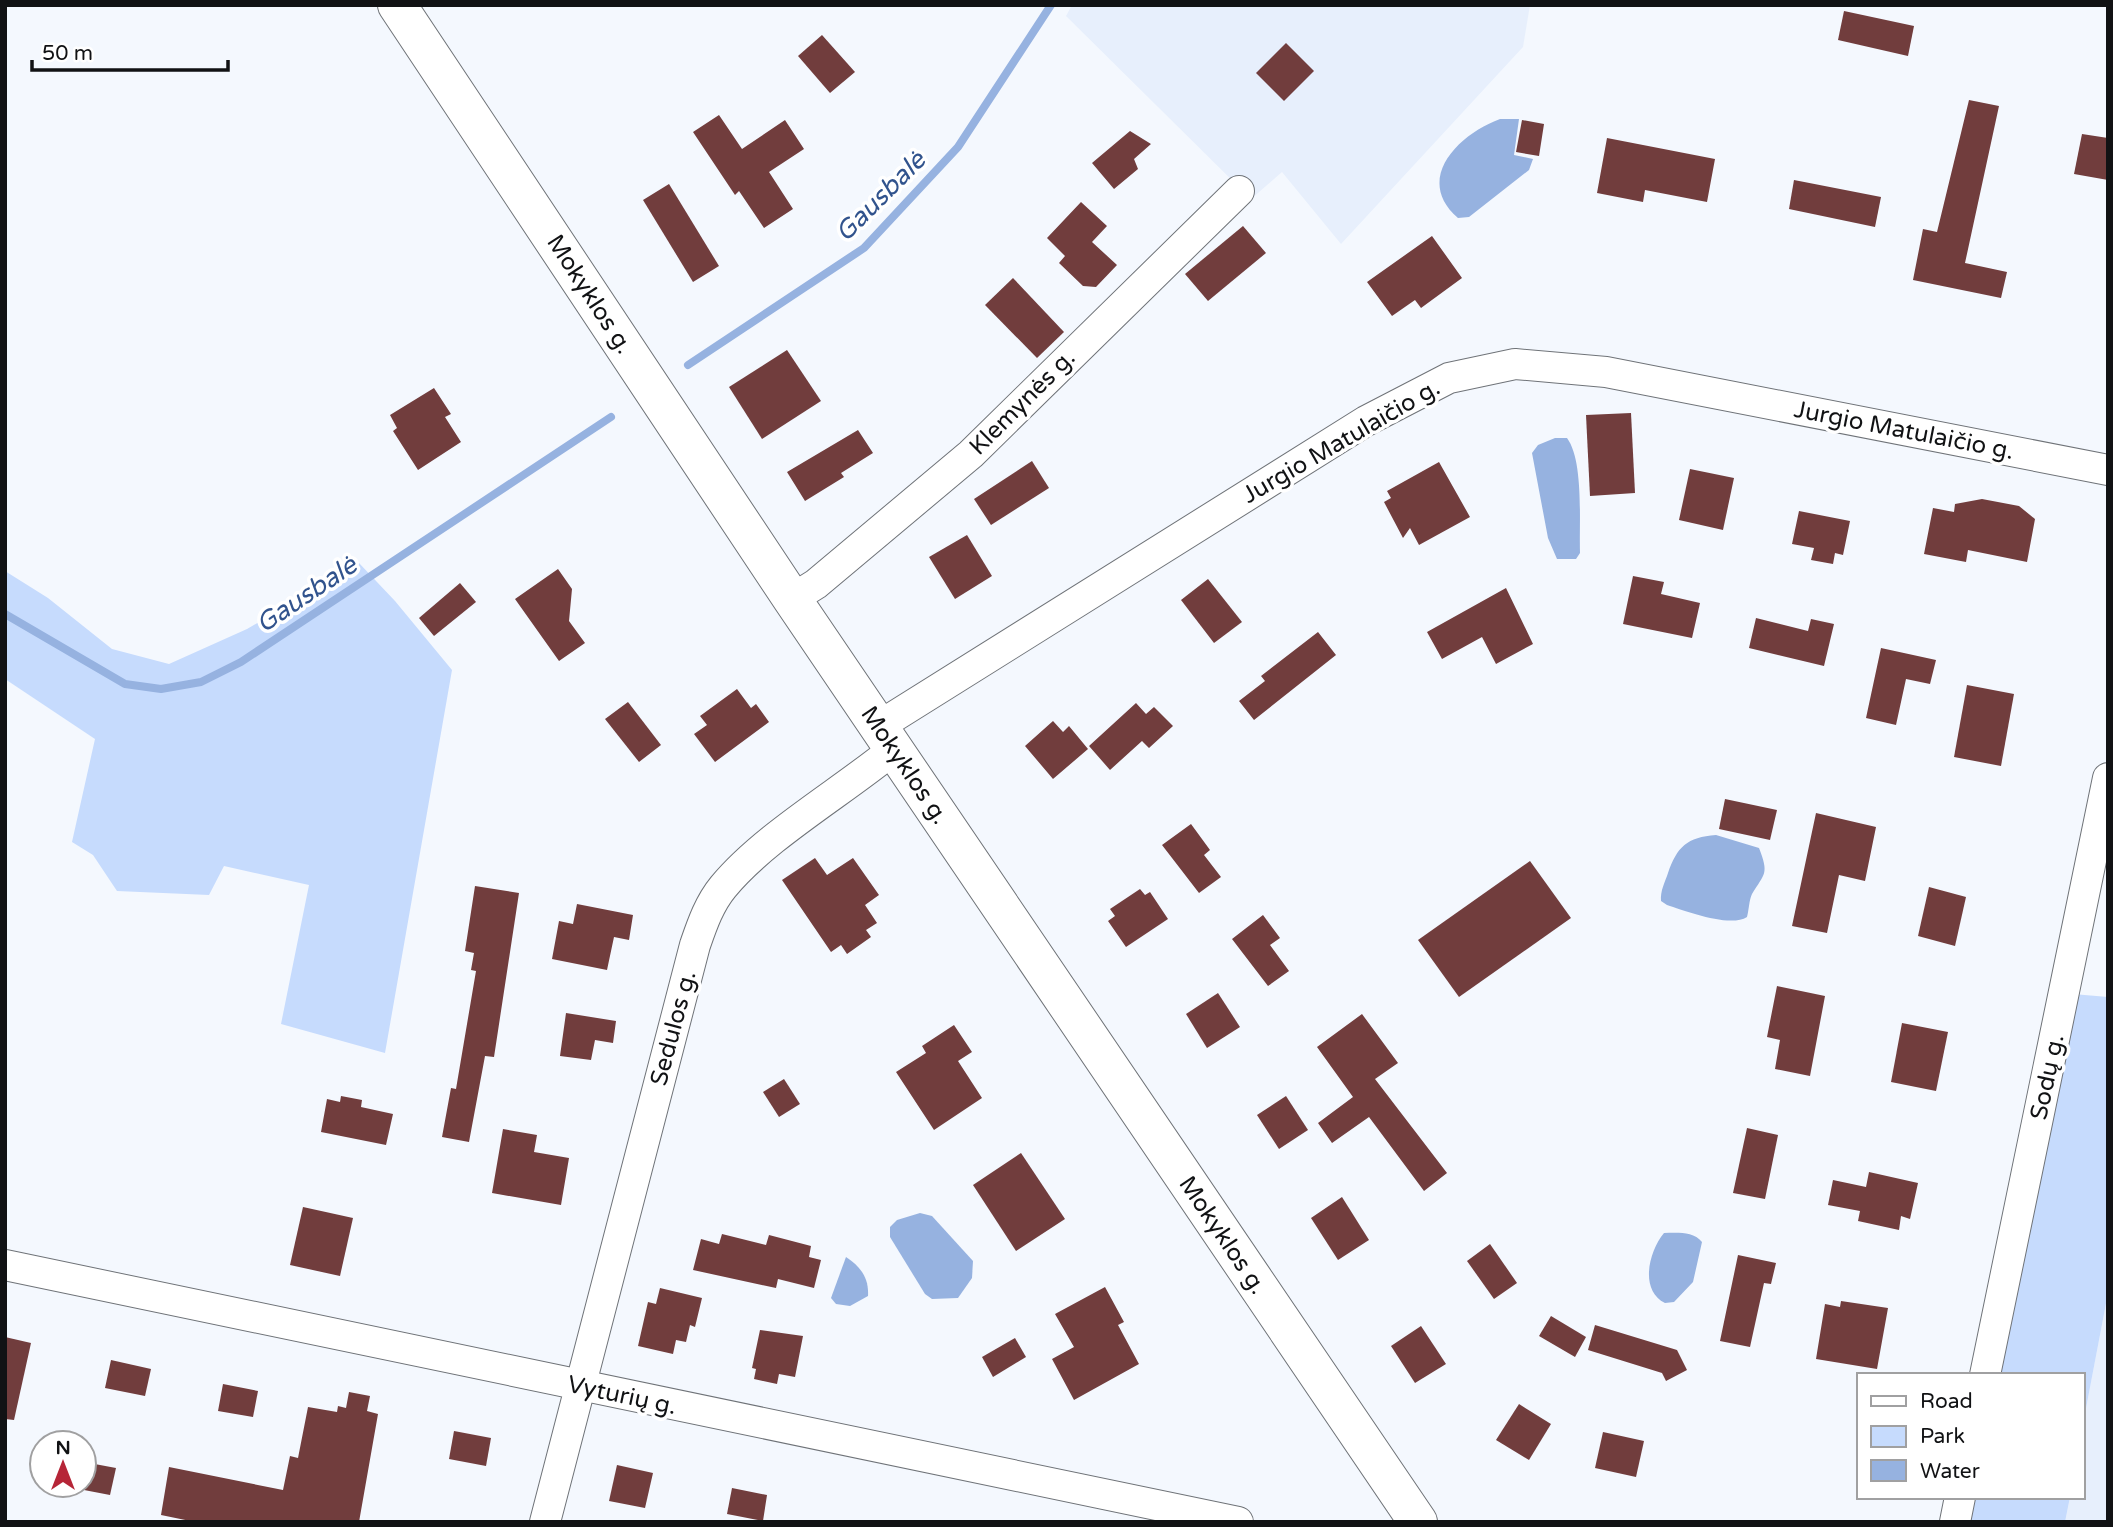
<svg xmlns="http://www.w3.org/2000/svg" width="2113" height="1527" font-family="'Varela Round',sans-serif">
  <rect width="100%" height="100%" fill="#f4f8fe"/>
  <g fill="#e7effc">
    <polygon points="1072,5 1530,5 1523,47 1341,244 1282,172 1251,199 1066,16"/>
    <polygon points="2108,1293 2108,1522 2065,1522 2070,1497 2083,1497 2083,1424"/>
  </g>
  <g fill="#c6dbfd">
    <polygon points="359,563 395,601 452,670 385,1053 281,1024 309,885 224,866 209,895 117,891 93,855 72,842 95,739 5,679 5,571 48,598 112,649 169,664 247,629"/>
    <polygon points="2073,994 2108,997 2108,1293 2083,1424 2083,1375 1999,1375"/>
    <polygon points="1975,1497 2070,1497 2065,1522 1970,1522"/>
  </g>
  <g fill="#96b2e0">
    <path d="M1500 119H1519L1514 155 1533 159 1529 170 1469 217 1458 218C1413 179 1459 134 1500 119Z"/>
    <path d="M1555 438H1567C1584 461 1579 523 1580 553L1576 559H1557L1548 538 1532 453 1538 445Z"/>
    <path d="M1716 835 1759 848C1769 874 1765 873 1752 894 1749 900 1749 910 1747 917 1730 928 1686 911 1667 905L1661 901C1660 891 1665 882 1668 873 1677 847 1687 837 1716 835Z"/>
    <polygon points="920,1213 932,1216 973,1261 972,1278 958,1298 932,1299 925,1294 890,1237 890,1227 897,1220"/>
    <path d="M1664 1233C1677 1233 1693 1231 1702 1242L1693 1282 1674 1302 1665 1303C1639 1290 1649 1251 1664 1233Z"/>
    <path d="M846 1257C861 1267 869 1278 868 1296L850 1306 836 1304 831 1298Z"/>
  </g>
  <g fill="none" stroke-linecap="round" stroke-linejoin="round">
    <g stroke="#96b2e0" stroke-width="8">
      <polyline points="688,365 864,248 958,147 1051,5"/>
      <polyline points="5,614 125,684 161,689 201,682 241,662 611,417"/>
    </g>
  </g>
  <g fill="#713d3d">
    <polygon points="1844,11 1914,26 1908,56 1838,40"/>
    <polygon points="822,35 855,72 830,93 798,56"/>
    <polygon points="1286,43 1314,71 1284,101 1256,73"/>
    <polygon points="1969,100 1999,106 1965,263 2007,272 2001,298 1913,280 1923,229 1937,232"/>
    <polygon points="719,115 742,149 785,120 804,149 769,172 793,209 764,228 739,191 735,195 693,132"/>
    <polygon points="1522,120 1544,124 1539,156 1516,152"/>
    <polygon points="1130,131 1151,144 1134,159 1138,169 1114,189 1092,163"/>
    <polygon points="2082,134 2108,138 2108,180 2074,174"/>
    <polygon points="1607,138 1715,159 1707,202 1645,190 1643,202 1597,193"/>
    <polygon points="1794,180 1881,197 1875,227 1789,209"/>
    <polygon points="669,184 719,266 693,282 643,200"/>
    <polygon points="1081,202 1107,226 1092,242 1117,265 1096,287 1083,286 1059,263 1065,256 1047,238"/>
    <polygon points="1243,226 1266,253 1208,301 1185,274"/>
    <polygon points="1432,236 1462,278 1421,308 1415,300 1392,316 1367,282"/>
    <polygon points="1013,278 1064,332 1037,358 985,305"/>
    <polygon points="787,350 821,401 762,439 729,387"/>
    <polygon points="434,388 451,414 445,417 461,442 418,470 393,431 397,428 390,415"/>
    <polygon points="1631,413 1635,493 1590,496 1586,415"/>
    <polygon points="858,430 873,453 841,473 844,477 805,501 787,472"/>
    <polygon points="1032,461 1049,488 991,525 974,499"/>
    <polygon points="1439,462 1470,517 1419,545 1410,528 1403,538 1384,502 1391,498 1387,491"/>
    <polygon points="1690,469 1734,478 1723,530 1679,520"/>
    <polygon points="1982,499 2019,506 2035,519 2027,562 1968,550 1966,562 1924,554 1933,508 1954,512 1955,504"/>
    <polygon points="1799,511 1850,521 1843,555 1835,553 1833,564 1811,560 1814,548 1792,544"/>
    <polygon points="967,535 992,576 955,599 929,557"/>
    <polygon points="558,569 572,589 569,621 585,643 559,661 515,599"/>
    <polygon points="1633,576 1664,582 1661,594 1700,603 1692,638 1623,624"/>
    <polygon points="1208,579 1242,622 1214,643 1181,600"/>
    <polygon points="460,583 476,602 434,636 419,618"/>
    <polygon points="1506,588 1533,644 1496,664 1482,637 1442,659 1427,632"/>
    <polygon points="1756,618 1808,631 1811,619 1834,624 1824,666 1749,648"/>
    <polygon points="1318,632 1336,655 1254,720 1239,701 1265,681 1261,676"/>
    <polygon points="1881,648 1936,660 1930,684 1906,679 1896,725 1866,718"/>
    <polygon points="1967,685 2014,694 2001,766 1954,757"/>
    <polygon points="737,689 751,708 756,704 769,722 715,762 694,734 707,725 700,716"/>
    <polygon points="628,702 661,745 639,762 605,719"/>
    <polygon points="1136,703 1146,714 1154,707 1173,726 1149,748 1142,741 1110,770 1089,746"/>
    <polygon points="1053,721 1063,732 1069,726 1088,749 1053,779 1025,746"/>
    <polygon points="1725,799 1777,810 1770,840 1719,829"/>
    <polygon points="1816,813 1876,827 1865,881 1839,875 1827,933 1792,926"/>
    <polygon points="1191,824 1210,850 1204,855 1221,877 1199,893 1162,845"/>
    <polygon points="815,858 827,875 853,858 879,895 865,905 877,923 866,930 871,937 847,954 841,945 831,952 782,880"/>
    <polygon points="1530,861 1571,918 1459,997 1418,940"/>
    <polygon points="475,886 519,893 494,1057 485,1056 469,1142 442,1137 451,1088 456,1089 476,971 471,970 474,953 465,951"/>
    <polygon points="1929,887 1966,897 1955,946 1918,936"/>
    <polygon points="1140,889 1145,895 1150,892 1168,919 1126,947 1108,921 1115,916 1110,909"/>
    <polygon points="577,904 633,915 629,940 614,937 607,970 552,959 559,921 573,924"/>
    <polygon points="1263,915 1280,938 1270,945 1289,971 1268,986 1232,939"/>
    <polygon points="1777,986 1825,996 1810,1076 1775,1069 1780,1040 1767,1037"/>
    <polygon points="1218,993 1240,1027 1207,1048 1186,1014"/>
    <polygon points="566,1013 616,1021 613,1043 595,1040 591,1060 560,1056"/>
    <polygon points="1362,1014 1398,1063 1375,1079 1447,1173 1424,1191 1369,1117 1332,1143 1318,1123 1353,1097 1317,1047"/>
    <polygon points="1902,1023 1948,1032 1936,1091 1891,1082"/>
    <polygon points="954,1025 972,1052 958,1061 982,1098 934,1130 896,1072 926,1053 922,1046"/>
    <polygon points="784,1079 800,1104 779,1117 763,1092"/>
    <polygon points="341,1096 362,1100 361,1107 393,1114 386,1145 321,1132 327,1099 340,1102"/>
    <polygon points="1286,1096 1308,1130 1279,1149 1257,1115"/>
    <polygon points="1747,1128 1778,1135 1765,1199 1733,1193"/>
    <polygon points="503,1129 537,1135 534,1152 569,1158 561,1205 492,1193"/>
    <polygon points="1021,1153 1065,1219 1016,1251 973,1185"/>
    <polygon points="1869,1172 1918,1183 1910,1219 1901,1216 1899,1230 1858,1221 1860,1211 1828,1205 1833,1180 1866,1187"/>
    <polygon points="1342,1197 1369,1240 1338,1260 1311,1218"/>
    <polygon points="303,1207 353,1218 340,1276 290,1265"/>
    <polygon points="722,1234 766,1245 769,1235 811,1246 809,1257 821,1260 814,1288 778,1279 776,1288 693,1270 701,1239 719,1244"/>
    <polygon points="1490,1244 1517,1283 1494,1299 1467,1261"/>
    <polygon points="1738,1255 1776,1263 1771,1284 1764,1283 1750,1347 1720,1341"/>
    <polygon points="1105,1287 1124,1322 1118,1325 1139,1364 1074,1400 1052,1359 1074,1347 1055,1314"/>
    <polygon points="660,1288 702,1298 695,1327 690,1325 686,1342 676,1340 673,1354 638,1346 648,1302 656,1304"/>
    <polygon points="1841,1301 1888,1308 1877,1369 1816,1359 1825,1304 1840,1307"/>
    <polygon points="1551,1316 1586,1337 1575,1357 1539,1336"/>
    <polygon points="1595,1325 1677,1350 1687,1370 1666,1381 1662,1373 1588,1350"/>
    <polygon points="1421,1326 1446,1364 1415,1383 1391,1346"/>
    <polygon points="760,1330 803,1336 795,1377 779,1374 777,1384 754,1379 756,1369 752,1368"/>
    <polygon points="5,1337 31,1343 14,1420 5,1419"/>
    <polygon points="1015,1338 1026,1357 993,1377 982,1357"/>
    <polygon points="111,1360 151,1369 145,1396 105,1388"/>
    <polygon points="223,1384 258,1391 253,1417 218,1411"/>
    <polygon points="349,1392 370,1396 367,1411 378,1414 359,1522 195,1522 161,1515 169,1467 283,1490 290,1456 298,1458 308,1407 337,1412 338,1406 346,1408"/>
    <polygon points="1519,1404 1551,1424 1529,1460 1496,1440"/>
    <polygon points="454,1431 491,1438 486,1466 449,1459"/>
    <polygon points="1603,1432 1644,1441 1636,1477 1595,1468"/>
    <polygon points="84,1462 116,1468 110,1495 84,1490"/>
    <polygon points="617,1465 653,1473 645,1508 609,1501"/>
    <polygon points="732,1488 767,1495 763,1521 727,1514"/>
  </g>
  <g fill="none" stroke-linecap="round" stroke-linejoin="round">
    <g stroke="#6f7378" stroke-width="32">
      <g id="minor">
        <polyline points="792,599 816,584 971,454 1239,191"/>
        <polyline points="879,726 1366,421 1449,378 1515,364 1606,372 2108,470"/>
        <polyline points="5,1265 1238,1522"/>
        <polyline points="1985,1375 2108,778"/>
        <path d="M545 1522 695 945C702 925 709 904 723 887 764 837 842 792 894 749"/>
        <polyline points="1955,1522 1960,1497"/>
      </g>
    </g>
    <g stroke="#6f7378" stroke-width="40">
      <polyline id="secondary" points="397,5 792,599 1418,1522"/>
    </g>
    <use href="#minor" stroke="#fff" stroke-width="30"/>
    <use href="#secondary" stroke="#fff" stroke-width="38"/>
  </g>
  <g text-anchor="middle" stroke-width="7" stroke-linejoin="round" paint-order="stroke">
    <g font-size="24" fill="#111214" stroke="#fff">
      <text transform="translate(590 294) rotate(57)" y="8">Mokyklos g.</text>
      <text transform="translate(1022 402) rotate(-45)" y="8">Klemynės g.</text>
      <text transform="translate(1904 430) rotate(11)" y="8">Jurgio Matulaičio g.</text>
      <text transform="translate(1341 441) rotate(-30)" y="8">Jurgio Matulaičio g.</text>
      <text transform="translate(905 765) rotate(56)" y="8">Mokyklos g.</text>
      <text transform="translate(673 1028) rotate(-75)" y="8">Sedulos g.</text>
      <text transform="translate(2047 1077) rotate(-78)" y="8">Sodų g.</text>
      <text transform="translate(1223 1235) rotate(56)" y="8">Mokyklos g.</text>
      <text transform="translate(622 1395) rotate(12)" y="8">Vyturių g.</text>
    </g>
    <g font-size="26" font-style="italic" fill="#31538d" stroke="#fff">
      <text transform="translate(880 196) rotate(-45)" y="9">Gausbalė</text>
      <text transform="translate(306 594) rotate(-34)" y="9">Gausbalė</text>
    </g>
  </g>
  <rect width="2113" height="1527" fill="none" stroke="#111214" stroke-width="14"/>
  <rect x="1857" y="1373" width="228" height="126" fill="#ffffff" stroke="#a0a0a1" stroke-width="2"/>
  <rect x="1871" y="1396" width="35" height="10" fill="#ffffff" stroke="#a0a0a1" stroke-width="2"/>
  <text x="1920" y="1408" font-size="21" fill="#111214">Road</text>
  <rect x="1871" y="1426" width="35" height="21" fill="#c6dbfd" stroke="#a0a0a1" stroke-width="2"/>
  <text x="1920" y="1443" font-size="21" fill="#111214">Park</text>
  <rect x="1871" y="1460" width="35" height="21" fill="#96b2e0" stroke="#a0a0a1" stroke-width="2"/>
  <text x="1920" y="1478" font-size="21" fill="#111214">Water</text>
  <g transform="translate(63 1464)"><circle r="33" fill="#ffffff" stroke="#a0a0a1" stroke-width="2"/>
  <path d="M0-5L12 26L0 18L-12 26Z" fill="#b62537"/>
  <text y="-10" font-size="19" font-weight="bold" text-anchor="middle" fill="#111214">N</text>
  </g>
  <path d="M32 60v10h196v-10" fill="none" stroke="#111214" stroke-width="3.5"/>
  <text x="42" y="60" font-size="21" fill="#111214" stroke="#ffffff" stroke-width="5" paint-order="stroke">50 m</text>
</svg>
